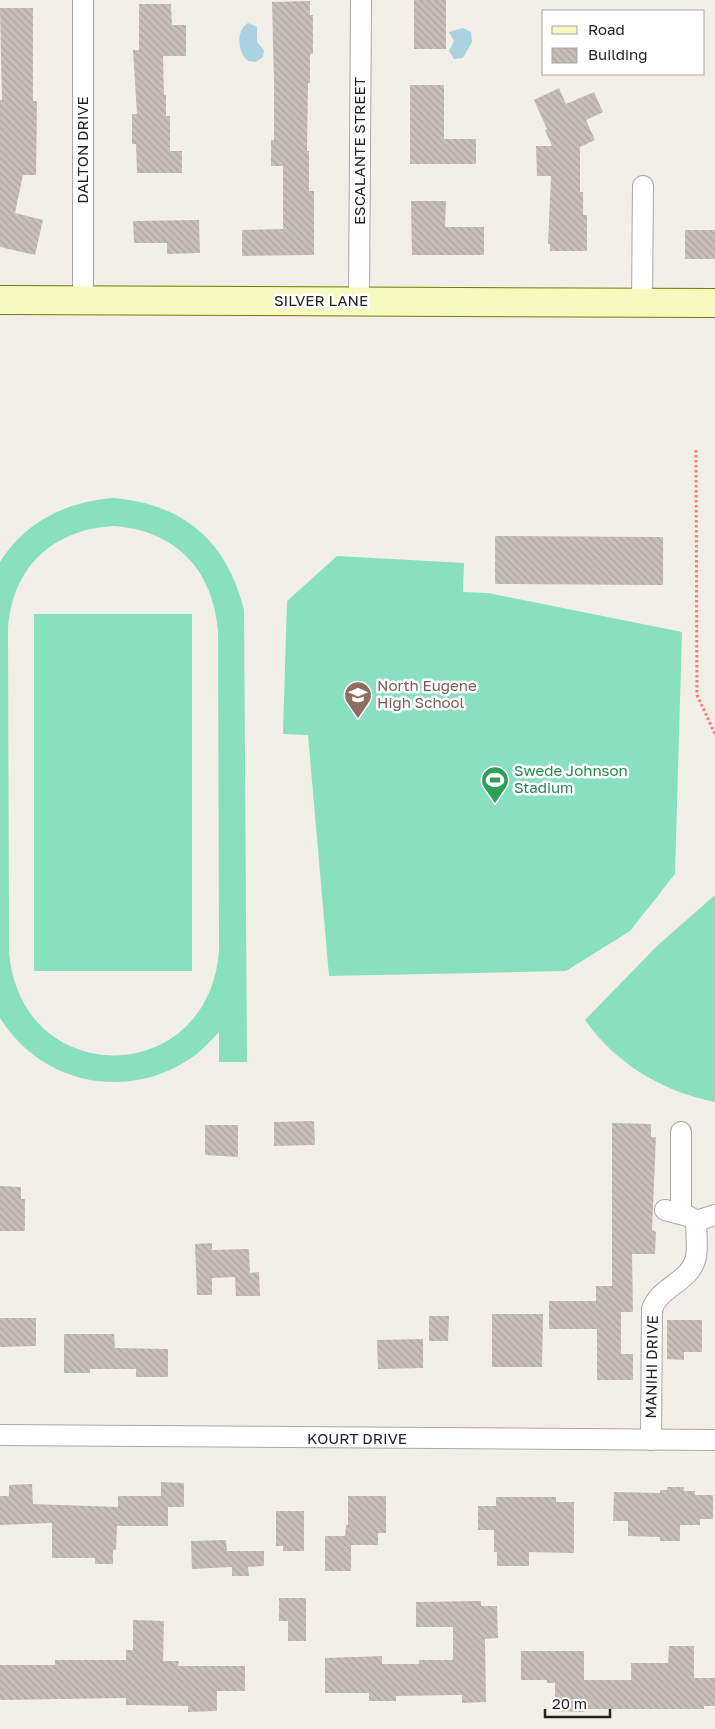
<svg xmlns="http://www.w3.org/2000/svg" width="715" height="1729" font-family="'Golos Text',sans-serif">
  <defs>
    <pattern id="building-back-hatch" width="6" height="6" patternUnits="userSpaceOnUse" patternTransform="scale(1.25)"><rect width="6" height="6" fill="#c7bfb8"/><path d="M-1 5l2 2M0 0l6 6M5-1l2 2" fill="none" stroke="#aba49e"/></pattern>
  </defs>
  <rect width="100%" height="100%" fill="#f2efe9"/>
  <g fill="#88e0be" fill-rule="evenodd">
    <path d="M113 498C184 504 227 541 244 610L247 1062H219V1032C210 1041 202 1051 191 1058 127 1102 41 1084 0 1018V562C26 521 66 502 113 498ZM113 526C175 530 213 569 218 631L219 951C208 1090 20 1090 9 952L8 630C12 568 51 530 113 526Z"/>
    <polygon points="337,556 464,563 463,592 488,593 682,632 675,874 630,931 566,971 329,976 308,735 283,734 287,601"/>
    <rect x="34" y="614" width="158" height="357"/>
    <path d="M715 895V1102C662 1091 617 1065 585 1020L657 946Z"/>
  </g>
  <g fill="#aad3df">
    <path d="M248 23 257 27V42L264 50 263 57 256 62 248 61C237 52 236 30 248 23Z"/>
    <polygon points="463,28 471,32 472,42 463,58 454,59 449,51 454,41 449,32"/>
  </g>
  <g fill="url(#building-back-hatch)">
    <rect x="414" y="0" width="32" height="49"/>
    <polygon points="310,1 310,15 313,15 313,54 310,54 310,83 308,83 307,151 309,151 309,191 314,191 314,255 242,256 242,230 283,229 283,166 271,166 271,140 274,140 274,83 272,2"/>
    <polygon points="139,4 171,4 172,25 186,25 186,56 163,56 164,95 166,95 166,116 170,116 170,151 182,151 182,173 137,173 136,144 132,144 132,114 137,114 133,50 139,50"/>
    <polygon points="0,8 33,8 33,101 37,101 36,175 23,175 15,213 43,220 35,255 0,247 0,100 2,100"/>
    <polygon points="410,85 444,85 444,139 476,139 476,164 410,164"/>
    <polygon points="559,88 566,104 594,92 603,112 586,120 595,140 580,147 580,192 583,192 583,215 587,215 587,251 550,251 550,244 548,244 551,176 537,176 536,146 552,146 545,130 547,129 534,100"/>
    <polygon points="411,201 446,201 445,227 484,227 484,255 412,255"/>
    <polygon points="199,220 200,253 167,254 167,243 134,243 133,221"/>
    <rect x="685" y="230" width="30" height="29"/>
    <polygon points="495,536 663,537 663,585 495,584"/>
    <polygon points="314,1121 315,1145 274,1146 274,1122"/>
    <polygon points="612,1123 651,1124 651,1137 656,1137 652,1230 656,1232 655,1254 632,1254 633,1312 621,1312 621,1354 633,1354 633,1380 597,1380 597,1329 549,1329 549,1301 596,1301 596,1286 612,1286"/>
    <polygon points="205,1125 238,1125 238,1157 205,1155"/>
    <polygon points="0,1186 21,1187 21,1199 25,1199 25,1231 0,1231"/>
    <polygon points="212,1243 212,1250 249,1249 250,1273 259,1272 260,1296 236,1296 235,1277 212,1278 212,1295 197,1295 195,1244"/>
    <polygon points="492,1314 543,1314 542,1367 492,1367"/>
    <polygon points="429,1316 449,1316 448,1341 429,1341"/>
    <polygon points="0,1318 36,1318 36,1346 0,1347"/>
    <polygon points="667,1320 702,1320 702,1352 684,1352 684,1360 667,1359"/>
    <polygon points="64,1334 114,1334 115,1348 168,1349 168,1377 136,1377 136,1369 90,1369 90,1373 64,1373"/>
    <polygon points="423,1339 423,1368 378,1369 377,1340"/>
    <polygon points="161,1482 184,1483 184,1507 168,1507 168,1526 117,1526 116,1550 113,1550 113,1564 95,1564 95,1558 52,1558 52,1523 0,1525 0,1496 9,1496 9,1485 32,1484 33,1504 118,1507 118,1496 161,1496"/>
    <polygon points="667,1487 684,1487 684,1491 695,1491 695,1495 713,1495 713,1519 700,1519 700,1525 680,1525 680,1541 660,1541 660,1537 628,1536 628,1521 613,1521 614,1492 660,1493 660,1490 667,1490"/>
    <polygon points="348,1496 386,1496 386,1533 378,1533 378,1545 351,1545 351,1571 325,1571 325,1536 345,1536 346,1525 348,1525"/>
    <polygon points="496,1497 556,1497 556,1502 574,1502 574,1553 529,1552 529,1566 497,1566 497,1552 494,1552 494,1530 478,1530 478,1506 496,1506"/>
    <polygon points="276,1511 304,1511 304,1551 283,1551 283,1546 276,1546"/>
    <polygon points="226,1540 227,1551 264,1551 264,1566 248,1567 249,1576 232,1576 232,1567 192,1569 191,1541"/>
    <polygon points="279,1598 306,1598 306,1641 288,1641 288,1621 279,1621"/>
    <polygon points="481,1601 481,1606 497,1606 498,1638 485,1639 486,1702 462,1703 462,1695 396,1696 396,1701 369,1701 369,1693 325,1693 325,1658 382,1656 382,1664 419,1664 419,1660 453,1660 453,1627 416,1627 416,1602"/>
    <polygon points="133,1620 164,1621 163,1661 179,1661 178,1666 245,1666 245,1691 217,1691 217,1711 188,1712 188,1706 126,1705 126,1698 0,1700 0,1665 55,1665 55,1660 126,1660 126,1650 133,1650"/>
    <polygon points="669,1646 694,1646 694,1678 715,1678 715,1706 704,1706 704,1709 584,1709 584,1712 555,1711 555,1683 547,1683 547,1680 521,1680 521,1651 584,1651 584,1680 631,1680 631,1663 668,1663"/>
  </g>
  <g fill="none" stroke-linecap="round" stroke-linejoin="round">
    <g stroke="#a9a9a9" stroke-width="22">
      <g id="street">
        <polyline points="83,0 83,301"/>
        <polyline points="359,302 361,0"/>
        <polyline points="642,303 643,186"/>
        <polyline points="681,1132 681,1214"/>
        <polyline points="696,1221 715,1215"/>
        <polyline points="0,1435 715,1440"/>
        <path d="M651 1440 652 1309C660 1286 691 1282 696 1257 698 1246 696 1232 696 1221L688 1216 665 1210"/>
      </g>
    </g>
    <g stroke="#707d05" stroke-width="30">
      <polyline id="secondary" points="0,300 715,303"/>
    </g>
    <polyline stroke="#fa8072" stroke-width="3" stroke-dasharray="2.5 2.5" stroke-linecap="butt" points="696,450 697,695 715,734"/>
    <use href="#street" stroke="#fff" stroke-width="20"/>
    <use href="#secondary" stroke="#f7fabf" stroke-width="28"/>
  </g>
  <defs>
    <g id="school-pin" transform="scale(1.4375)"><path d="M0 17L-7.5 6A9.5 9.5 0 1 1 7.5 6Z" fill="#8d6e63" stroke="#fff"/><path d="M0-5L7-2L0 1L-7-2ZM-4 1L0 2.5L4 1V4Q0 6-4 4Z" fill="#fff"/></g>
    <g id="stadium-pin" transform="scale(1.4375)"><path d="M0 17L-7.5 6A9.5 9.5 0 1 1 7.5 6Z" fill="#2e9e5b" stroke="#fff"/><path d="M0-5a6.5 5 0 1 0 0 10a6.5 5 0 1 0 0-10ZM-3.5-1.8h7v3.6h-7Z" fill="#fff"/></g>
  </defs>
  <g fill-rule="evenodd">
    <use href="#school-pin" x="358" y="695"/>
    <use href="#stadium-pin" x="495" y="780"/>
  </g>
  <g text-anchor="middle" stroke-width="5" stroke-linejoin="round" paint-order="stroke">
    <g font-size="15" fill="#222" stroke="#fff">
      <text transform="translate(83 150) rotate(-90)" y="5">DALTON DRIVE</text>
      <text transform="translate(360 151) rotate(-90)" y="5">ESCALANTE STREET</text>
      <text x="321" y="306">SILVER LANE</text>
      <text transform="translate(652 1367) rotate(-89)" y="5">MANIHI DRIVE</text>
      <text x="357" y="1444">KOURT DRIVE</text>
    </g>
    <g font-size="15" fill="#785e54" stroke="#fff" text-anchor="start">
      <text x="377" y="691">North Eugene<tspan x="377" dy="17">High School</tspan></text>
    </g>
    <g font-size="15" fill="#27864d" stroke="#fff" text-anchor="start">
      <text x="514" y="776">Swede Johnson<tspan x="514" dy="17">Stadium</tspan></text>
    </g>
  </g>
  <rect x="542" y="10" width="162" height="65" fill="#ffffff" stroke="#a7a7a7"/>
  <rect x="552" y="26" width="25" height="8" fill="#f7fabf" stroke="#a7a7a7"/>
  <text x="588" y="35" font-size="15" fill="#222222">Road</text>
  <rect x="552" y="48" width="25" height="15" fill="url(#building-back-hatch)" stroke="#a7a7a7"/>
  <text x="588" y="60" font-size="15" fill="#222222">Building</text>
  <path d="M545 1709v8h65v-8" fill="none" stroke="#222222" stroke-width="2.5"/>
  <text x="552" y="1709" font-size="15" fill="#222222" stroke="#ffffff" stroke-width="4" paint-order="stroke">20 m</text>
</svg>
